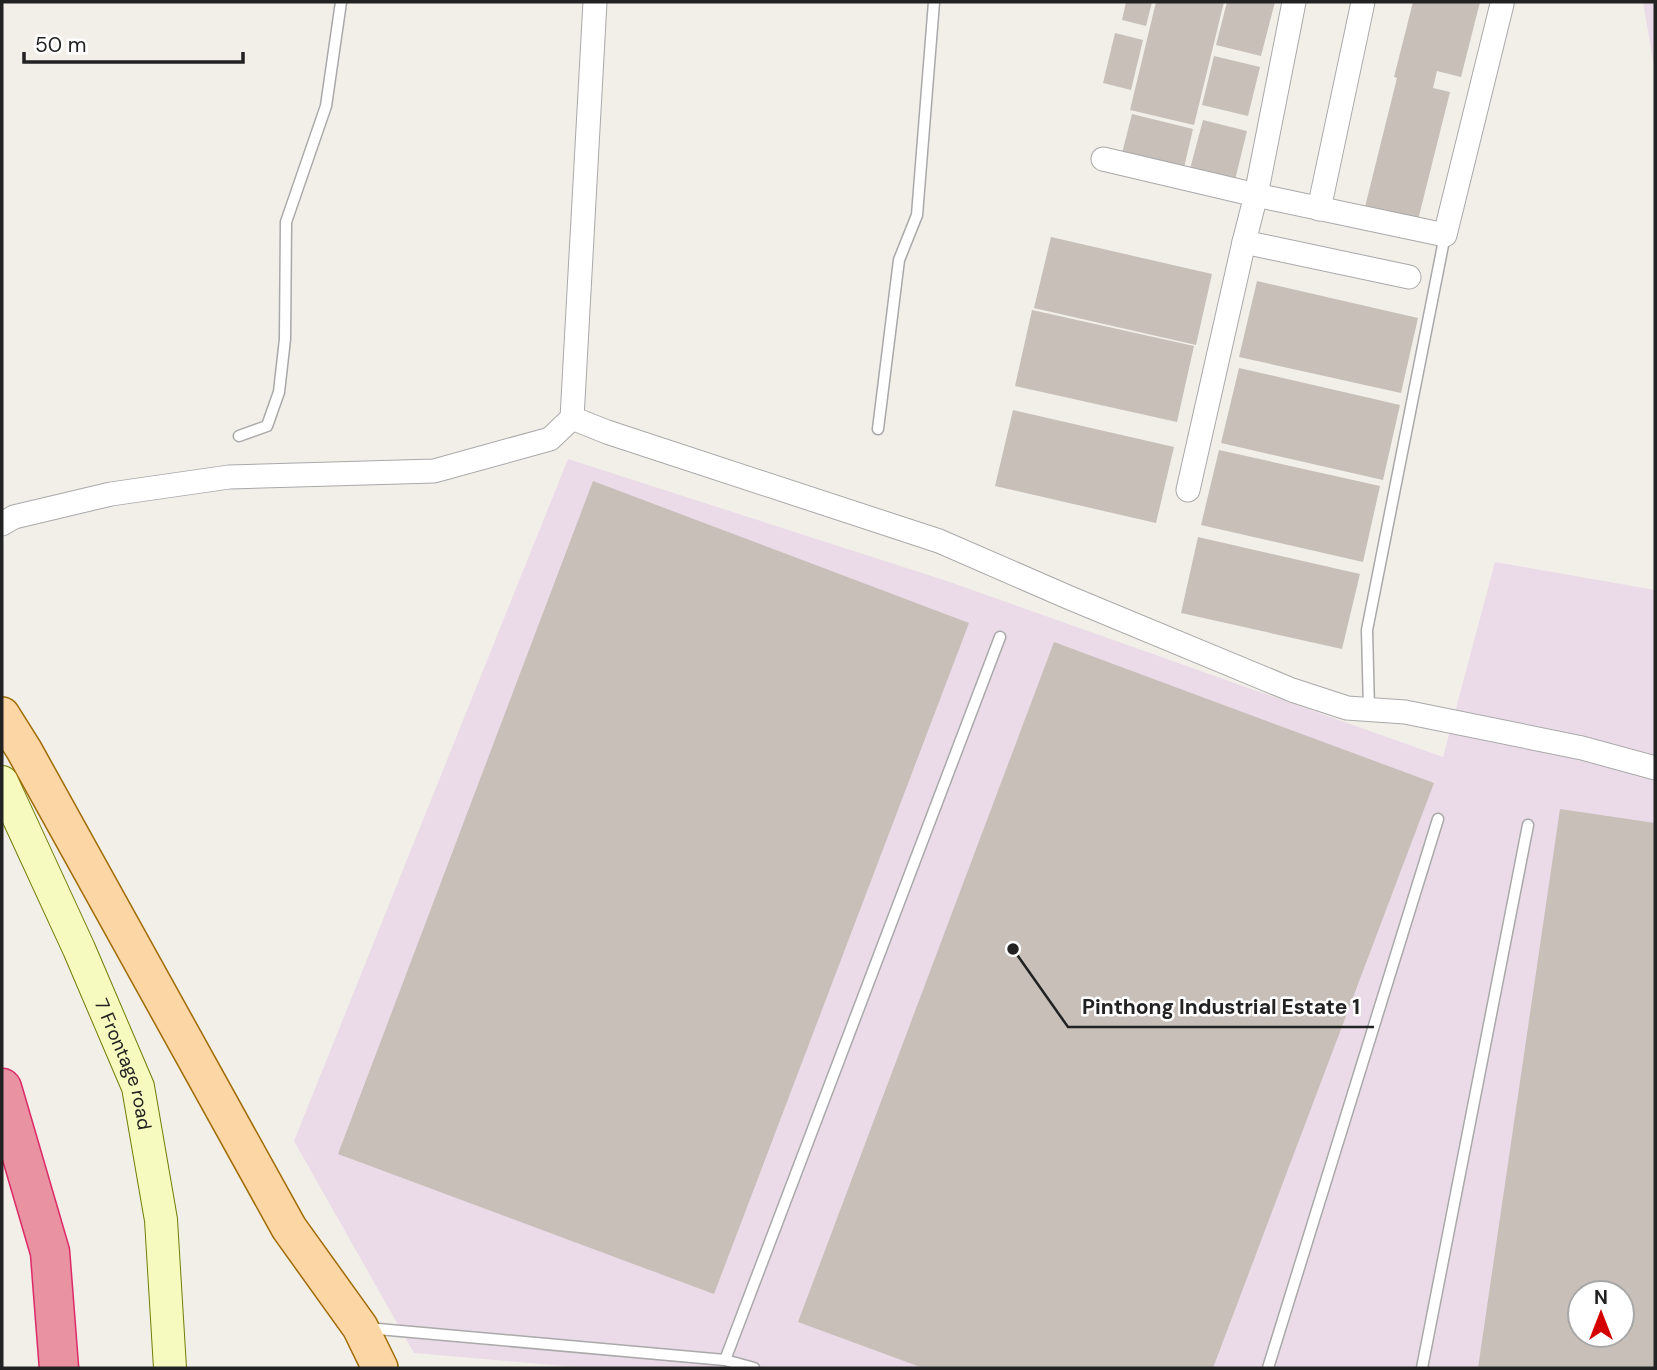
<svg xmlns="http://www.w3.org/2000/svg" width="1657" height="1370" font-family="'DM Sans',sans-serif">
  <rect width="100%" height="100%" fill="#f2efe9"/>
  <g fill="#ebdbe8" fill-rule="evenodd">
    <polygon points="1643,2 1655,2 1655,72"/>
    <path d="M568 459 947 581 1443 757 1495 562 1655 590V1368H588L414 1353 294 1141ZM1580 1293H1622V1335H1580Z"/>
  </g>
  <g fill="#c7bfb8" fill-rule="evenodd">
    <polygon points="1126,2 1152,2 1146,26 1122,20"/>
    <polygon points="1156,2 1224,2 1194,125 1130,110"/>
    <polygon points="1227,2 1275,2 1261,56 1216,45"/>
    <polygon points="1413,2 1480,2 1461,77 1437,71 1433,88 1450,92 1416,228 1363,215 1397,78 1394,77"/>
    <polygon points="1115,33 1143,40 1131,90 1103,83"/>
    <polygon points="1214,56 1260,67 1248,116 1202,105"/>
    <polygon points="1132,114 1193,129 1183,172 1121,157"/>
    <polygon points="1203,120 1247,131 1235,180 1190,169"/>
    <polygon points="1051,237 1212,274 1196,345 1034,308"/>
    <polygon points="1257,281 1418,318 1401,393 1239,357"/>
    <polygon points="1032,310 1194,346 1177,422 1015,386"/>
    <polygon points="1239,368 1400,405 1383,480 1221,443"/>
    <polygon points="1013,410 1174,447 1156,523 995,486"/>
    <polygon points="1219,450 1380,486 1363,562 1201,525"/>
    <polygon points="593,481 969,623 714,1294 338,1154"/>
    <polygon points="1198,537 1360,574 1342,649 1181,613"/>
    <polygon points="1054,642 1434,783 1213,1368 923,1368 798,1322"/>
    <path d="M1560 809 1655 823V1368H1478ZM1580 1293H1622V1335H1580Z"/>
  </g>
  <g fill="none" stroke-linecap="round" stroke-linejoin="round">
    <g stroke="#a9a9a9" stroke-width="13">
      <g id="lane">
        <polyline points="878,429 899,260 917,215 934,2"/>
        <polyline points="239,436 267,426 279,392 285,339 286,222 326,106 341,2"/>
        <polyline points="1369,710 1367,630 1445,235"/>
        <polyline points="367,1328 725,1360 754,1368"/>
        <polyline points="725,1360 1000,637"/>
        <polyline points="1268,1368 1438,819"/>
        <polyline points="1422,1368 1528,825"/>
      </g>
    </g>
    <g stroke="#a9a9a9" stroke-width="25">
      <g id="street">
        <polyline points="1294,2 1256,195 1244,242 1409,277"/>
        <polyline points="1103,159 1256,195 1445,235 1502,4"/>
        <polyline points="1319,209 1363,2"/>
        <polyline points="572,418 607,432 939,541 1070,598 1292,690 1347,708 1405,712 1582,748 1655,768"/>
        <polyline points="1188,490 1244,242"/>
        <polyline points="2,524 14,517 111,494 229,477 434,471 550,439 572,418 595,2"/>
      </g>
    </g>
    <g stroke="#707d05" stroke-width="34">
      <g id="secondary">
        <path id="s1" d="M2 782 79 949 138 1087 161 1220 170 1368"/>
      </g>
    </g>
    <g stroke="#a06b00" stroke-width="38">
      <polyline id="primary" points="2,715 24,750 289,1228 360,1327 380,1368"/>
    </g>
    <g stroke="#dc2a67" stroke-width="41">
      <polyline id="highway" points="2,1088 50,1252 59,1368"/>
    </g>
    <use href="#lane" stroke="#fff" stroke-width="10"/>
    <use href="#street" stroke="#fff" stroke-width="23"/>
    <use href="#secondary" stroke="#f7fabf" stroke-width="32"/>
    <use href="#primary" stroke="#fcd6a4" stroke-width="35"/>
    <use href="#highway" stroke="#e892a2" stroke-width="38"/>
  </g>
  <g text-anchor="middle" stroke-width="5" stroke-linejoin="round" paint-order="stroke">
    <g font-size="19" fill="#222" stroke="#fff">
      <text dy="7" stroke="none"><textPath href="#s1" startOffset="308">7 Frontage road</textPath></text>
    </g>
  </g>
  <path fill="none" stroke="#222" stroke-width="2.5" d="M1013 949L1068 1027H1374"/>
  <circle fill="#222" stroke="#fff" stroke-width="2.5" cx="1013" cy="949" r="7"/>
  <g font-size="21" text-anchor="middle" font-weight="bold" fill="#222" stroke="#fff" stroke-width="5" stroke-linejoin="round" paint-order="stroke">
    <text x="1221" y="1014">Pinthong Industrial Estate 1</text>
  </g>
  <rect width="1657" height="1370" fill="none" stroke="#222222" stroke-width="7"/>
  <g transform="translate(1601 1314)"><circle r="33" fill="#ffffff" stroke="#a7a7a7" stroke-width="2"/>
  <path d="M0-5L12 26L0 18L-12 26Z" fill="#d40000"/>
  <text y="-10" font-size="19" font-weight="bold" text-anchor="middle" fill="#222222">N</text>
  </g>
  <path d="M24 52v10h219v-10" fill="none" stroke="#222222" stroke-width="3.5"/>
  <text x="35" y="52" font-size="21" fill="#222222" stroke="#ffffff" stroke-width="5" paint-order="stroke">50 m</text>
</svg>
